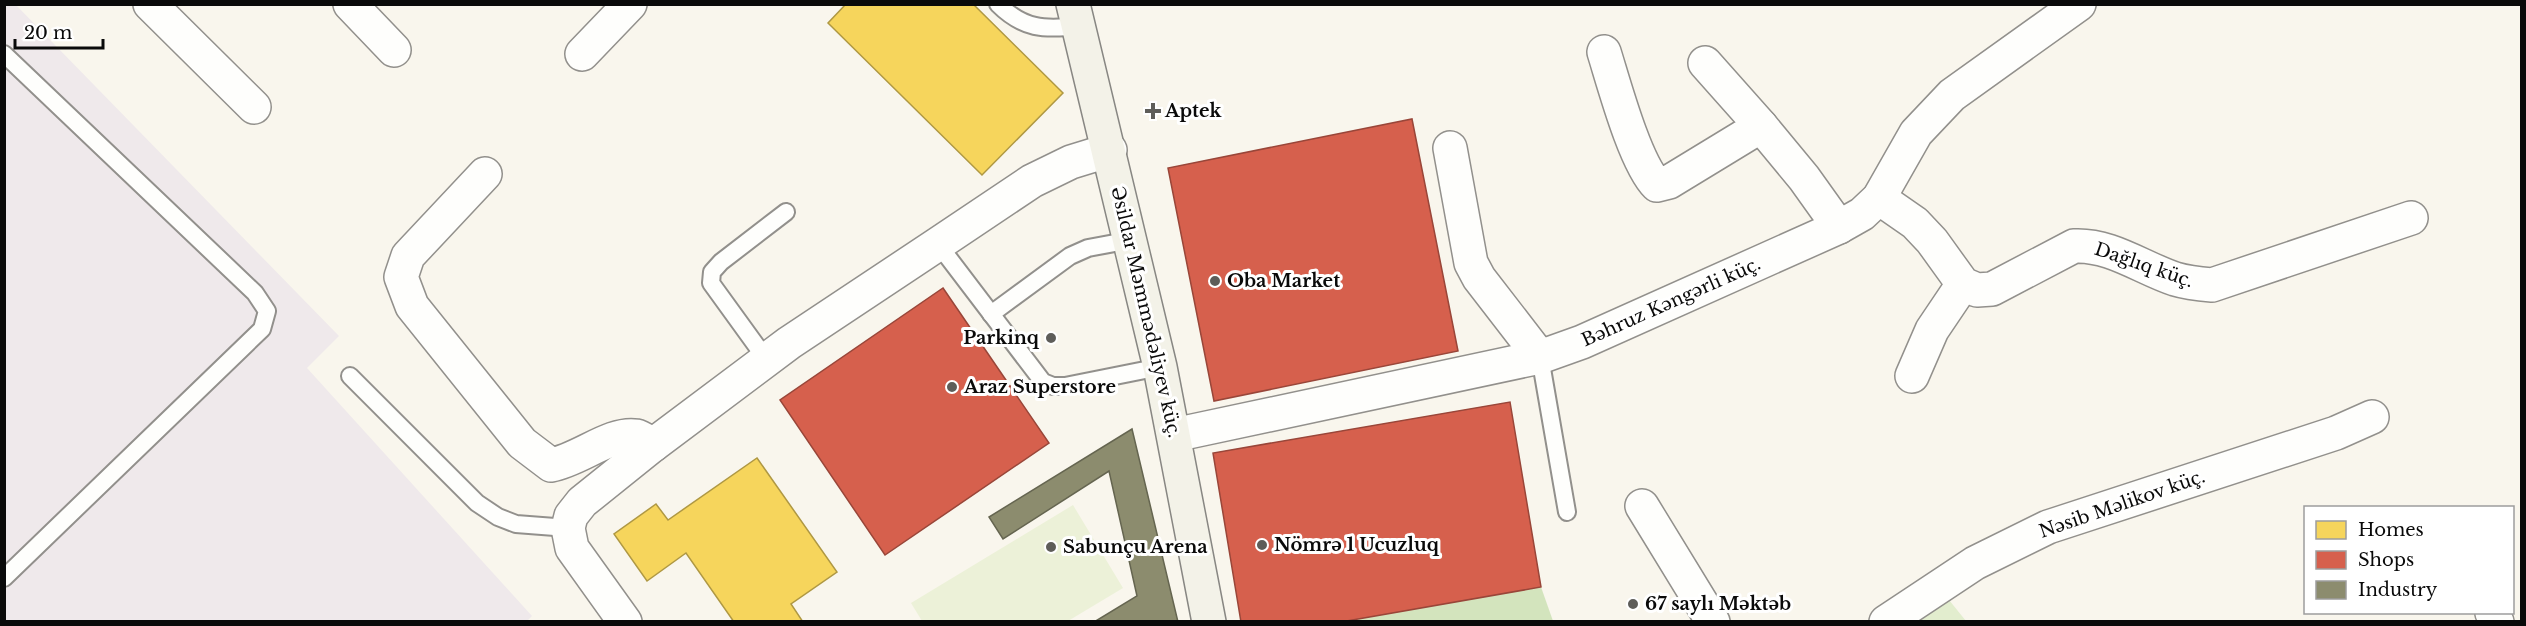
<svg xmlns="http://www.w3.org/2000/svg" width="2526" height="626" font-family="'Libre Baskerville',serif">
  <rect width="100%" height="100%" fill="#f9f6ed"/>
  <polygon fill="#efe9eb" points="4,5 16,5 339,336 307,368 532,616 527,621 5,621"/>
  <polygon fill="#e2edce" points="1949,600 1966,621 1915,622"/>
  <polygon fill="#d3e4bd" points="1541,587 1553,621 1341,622"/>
  <polygon fill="#ecf1d8" points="1073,505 1123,588 1068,621 922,621 911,603"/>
  <g fill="#f6d55c" stroke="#af9843" stroke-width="1.5">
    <polygon points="846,4 973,4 1063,93 982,175 828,23"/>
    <polygon points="757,458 837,572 791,604 803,622 734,622 686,553 647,581 614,534 656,504 668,520"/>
  </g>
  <g fill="#d6604d" stroke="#994639" stroke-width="1.5">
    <polygon points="1412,119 1458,351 1214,401 1168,168"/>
    <polygon points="943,288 1049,443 885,555 780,400"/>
    <polygon points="1510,402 1541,587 1341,622 1241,622 1213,453"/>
  </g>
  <polygon fill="#8c8c6e" stroke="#656550" stroke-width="1.5" points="1132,429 1178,622 1094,622 1137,596 1109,471 1003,539 989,517"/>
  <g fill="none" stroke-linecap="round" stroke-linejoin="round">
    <g stroke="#92908c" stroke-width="20">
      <g id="lane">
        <path d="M998 4C1023 29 1044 30 1078 26"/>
        <polyline points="4,54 255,293 267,311 262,329 4,578"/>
        <polyline points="938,244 1043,382 1053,386 1065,386 1160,367"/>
        <polyline points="991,314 1070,256 1088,248 1131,240"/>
        <polyline points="1540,357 1567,512"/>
        <polyline points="766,359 711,283 712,272 721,262 786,212"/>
        <polyline points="350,376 477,503 498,517 516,524 568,528"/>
      </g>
    </g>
    <g stroke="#92908c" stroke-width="36">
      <g id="street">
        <polyline points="150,4 254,107"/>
        <polyline points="350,4 394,50"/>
        <path d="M1604 52C1614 84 1635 163 1657 185L1669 182 1761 126 1705 63"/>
        <polyline points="582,54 630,4"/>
        <polyline points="1761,126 1804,178 1839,227"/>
        <polyline points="1450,148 1471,263 1479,278 1540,357"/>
        <path d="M485 174 408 256 401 277 412 306 522 443 551 465C579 460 611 432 636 436 641 437 648 442 653 445"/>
        <path d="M1879 198 1915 223 1932 241 1963 284 1977 290 1992 289 2074 246C2110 244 2142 268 2175 279 2188 283 2200 284 2212 285L2411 218"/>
        <polyline points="1912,376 1932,330 1963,284"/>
        <polyline points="1174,435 1540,357 1582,342 1839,227 1862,214 1879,198 1916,133 1952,95 2079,4"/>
        <polyline points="1642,506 1713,622"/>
        <polyline points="2492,613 2497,622"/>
        <polyline points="625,622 572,548 568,528 571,516 582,502 653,445 789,343 938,244 1032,181 1071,162 1110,150"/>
        <polyline points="1886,622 1975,563 2048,527 2336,433 2372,417"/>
      </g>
    </g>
    <g stroke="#888783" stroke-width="36">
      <polyline id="secondary" points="1073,4 1160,367 1209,622"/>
    </g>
    <use href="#lane" stroke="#fefefc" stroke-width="16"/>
    <use href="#street" stroke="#fefefc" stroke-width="33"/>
    <use href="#secondary" stroke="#f3f2e8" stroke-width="33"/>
  </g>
  <g fill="#5e5d59" stroke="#fff" stroke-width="2">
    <path d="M1150 102h6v6h6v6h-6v6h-6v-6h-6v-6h6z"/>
    <circle cx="1215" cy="281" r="6"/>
    <circle cx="1051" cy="338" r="6"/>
    <circle cx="952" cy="387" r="6"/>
    <circle cx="1262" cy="545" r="6"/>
    <circle cx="1051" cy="547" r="6"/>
    <circle cx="1633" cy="604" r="6"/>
  </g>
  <g text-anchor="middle" stroke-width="6" stroke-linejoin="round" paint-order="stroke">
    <g font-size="18" font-weight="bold" fill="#0a0a0a" stroke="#fff" text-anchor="start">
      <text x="1165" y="117">Aptek</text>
      <text x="1227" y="287">Oba Market</text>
      <text x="1039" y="344" text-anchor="end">Parkinq</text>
      <text x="964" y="393">Araz Superstore</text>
      <text x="1274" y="551">Nömrə 1 Ucuzluq</text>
      <text x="1063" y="553">Sabunçu Arena</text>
      <text x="1645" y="610">67 saylı Məktəb</text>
    </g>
    <g font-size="18" fill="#0a0a0a" stroke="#fff">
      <text transform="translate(2144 265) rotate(19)" y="6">Dağlıq küç.</text>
      <text transform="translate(1671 302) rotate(-24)" y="6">Bəhruz Kəngərli küç.</text>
      <text transform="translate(1146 312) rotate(77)" y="6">Əsildar Məmmədəliyev küç.</text>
      <text transform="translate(2122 504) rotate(-19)" y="6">Nəsib Məlikov küç.</text>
    </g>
  </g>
  <rect width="2526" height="626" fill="none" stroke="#0a0a0a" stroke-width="12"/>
  <rect x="2304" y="506" width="210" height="108" fill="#ffffff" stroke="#9d9d9d" stroke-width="1.5"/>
  <rect x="2316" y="521" width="30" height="18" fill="#f6d55c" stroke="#9d9d9d" stroke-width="1.5"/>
  <text x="2358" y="536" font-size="18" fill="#0a0a0a">Homes</text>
  <rect x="2316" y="551" width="30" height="18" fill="#d6604d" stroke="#9d9d9d" stroke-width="1.5"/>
  <text x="2358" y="566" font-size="18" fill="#0a0a0a">Shops</text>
  <rect x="2316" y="581" width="30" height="18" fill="#8c8c6e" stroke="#9d9d9d" stroke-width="1.5"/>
  <text x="2358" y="596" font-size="18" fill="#0a0a0a">Industry</text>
  <path d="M15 39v9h88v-9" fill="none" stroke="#0a0a0a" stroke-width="3"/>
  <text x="24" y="39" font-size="18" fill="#0a0a0a" stroke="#ffffff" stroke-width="4.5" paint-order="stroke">20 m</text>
</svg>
